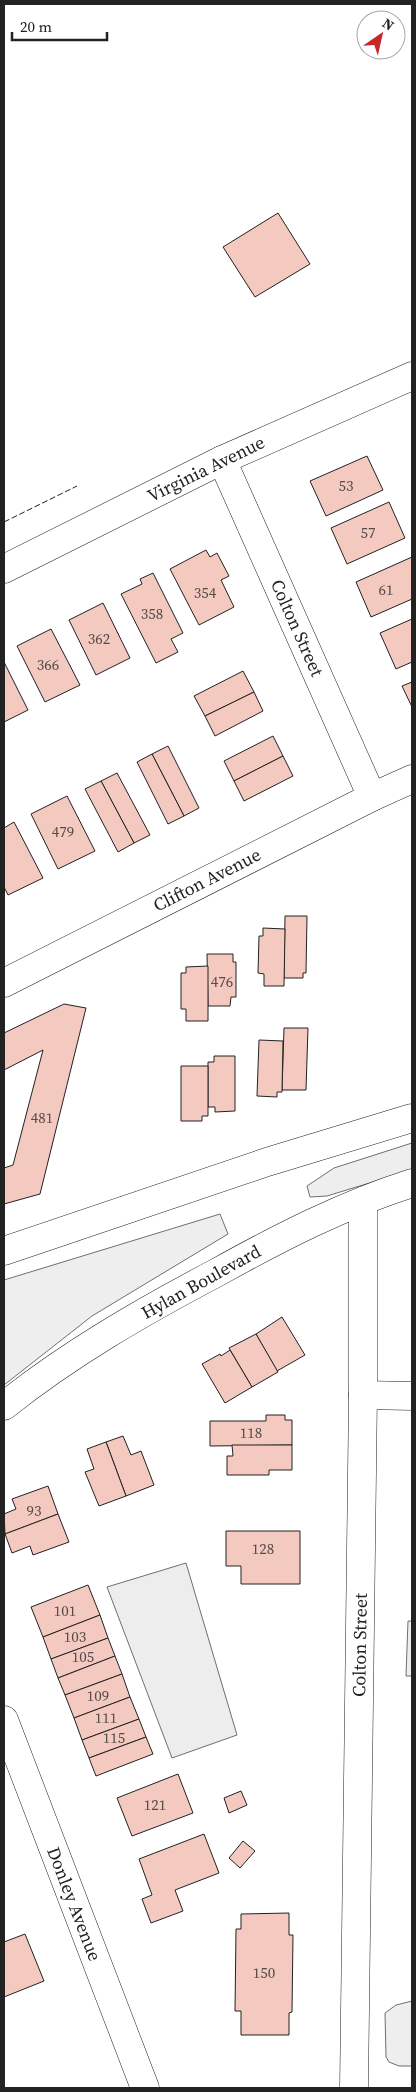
<svg xmlns="http://www.w3.org/2000/svg" width="416" height="2092" font-family="'Source Serif 4',serif">
  <rect width="100%" height="100%" fill="#fff"/>
  <g fill="#eee" stroke="#6f6f6f">
    <polygon points="412,1143 412,1170 327,1196 310,1197 307,1186 334,1168"/>
    <polygon points="220,1214 228,1234 92,1316 4,1385 4,1280"/>
    <polygon points="408,1621 412,1621 412,1676 406,1676"/>
    <polygon points="412,2001 412,2066 399,2066 389,2062 386,2057 385,2013 396,2005"/>
  </g>
  <polygon fill="#ededed" stroke="#6f6f6f" points="186,1563 237,1735 172,1758 107,1587"/>
  <g fill="#f3c9c0" stroke="#222">
    <polygon points="278,213 310,264 255,297 223,247"/>
    <polygon points="367,456 383,490 326,516 310,481"/>
    <polygon points="389,502 405,538 347,564 331,528"/>
    <polygon points="206,550 210,557 217,553 229,576 221,580 234,607 199,625 170,569"/>
    <polygon points="412,557 412,599 371,617 356,582"/>
    <polygon points="153,573 183,633 171,639 178,652 156,663 121,594 142,584 140,579"/>
    <polygon points="103,603 130,658 96,675 69,620"/>
    <polygon points="412,619 412,662 396,669 380,633"/>
    <polygon points="51,629 80,685 45,702 17,646"/>
    <polygon points="4,662 28,710 4,722"/>
    <polygon points="243,671 254,692 205,716 194,696"/>
    <polygon points="412,682 412,707 402,686"/>
    <polygon points="254,692 263,711 215,736 205,716"/>
    <polygon points="273,736 283,756 234,781 224,761"/>
    <polygon points="168,746 199,808 184,816 152,754"/>
    <polygon points="152,754 184,816 168,824 137,762"/>
    <polygon points="283,756 293,776 244,801 234,781"/>
    <polygon points="117,773 150,835 134,843 101,781"/>
    <polygon points="101,781 134,843 118,852 85,789"/>
    <polygon points="67,796 95,851 58,869 31,814"/>
    <polygon points="14,822 43,878 8,895 4,887 4,828"/>
    <polygon points="285,916 307,916 306,973 303,973 303,978 284,978"/>
    <polygon points="263,928 285,929 284,986 264,986 264,974 258,973 259,936 263,936"/>
    <polygon points="207,954 233,954 233,962 236,962 236,997 231,997 230,1006 208,1006"/>
    <polygon points="208,966 208,1021 186,1021 186,1009 181,1009 181,973 186,973 186,967"/>
    <polygon points="64,1004 86,1008 40,1194 4,1204 4,1168 13,1165 43,1050 4,1070 4,1033"/>
    <polygon points="284,1028 308,1028 306,1090 282,1090"/>
    <polygon points="259,1040 283,1041 282,1092 277,1092 277,1097 257,1096"/>
    <polygon points="214,1056 235,1056 235,1111 215,1112 215,1107 208,1107 208,1062 214,1062"/>
    <polygon points="181,1066 208,1066 208,1116 202,1116 202,1121 181,1121"/>
    <polygon points="282,1317 305,1355 277,1371 256,1334"/>
    <polygon points="256,1334 278,1372 252,1387 229,1348"/>
    <polygon points="230,1350 252,1387 225,1403 202,1364 220,1354 221,1356"/>
    <polygon points="266,1415 285,1415 285,1420 292,1420 292,1445 210,1446 210,1421 266,1421"/>
    <polygon points="123,1436 131,1455 141,1451 154,1485 126,1496 106,1442"/>
    <polygon points="106,1442 126,1496 99,1506 85,1472 94,1469 87,1449"/>
    <polygon points="232,1445 292,1445 292,1470 269,1470 269,1475 227,1475 227,1456 233,1456"/>
    <polygon points="48,1486 58,1514 5,1534 4,1514 16,1509 12,1499"/>
    <polygon points="58,1514 69,1542 33,1555 30,1546 12,1553 5,1534"/>
    <polygon points="226,1531 300,1531 300,1584 241,1584 241,1566 226,1566"/>
    <polygon points="88,1585 100,1615 43,1637 31,1607"/>
    <polygon points="100,1615 108,1638 51,1659 43,1637"/>
    <polygon points="108,1638 115,1656 58,1678 51,1659"/>
    <polygon points="115,1656 122,1674 65,1695 58,1678"/>
    <polygon points="122,1674 130,1697 74,1718 65,1695"/>
    <polygon points="130,1697 139,1719 82,1740 74,1718"/>
    <polygon points="139,1719 146,1737 89,1758 82,1740"/>
    <polygon points="146,1737 153,1754 96,1776 89,1758"/>
    <polygon points="178,1774 193,1813 132,1836 117,1798"/>
    <polygon points="241,1791 247,1805 229,1813 224,1798"/>
    <polygon points="204,1834 219,1873 175,1890 183,1911 151,1923 142,1899 152,1895 139,1859"/>
    <polygon points="243,1841 255,1851 240,1868 229,1858"/>
    <polygon points="289,1913 289,1935 293,1935 292,2012 289,2013 289,2035 241,2035 241,2011 235,2011 236,1929 241,1929 241,1914"/>
    <polygon points="25,1934 44,1981 4,1997 4,1942"/>
  </g>
  <g fill="none" stroke-linecap="round" stroke-linejoin="round">
    <g stroke="#222" stroke-width="29">
      <g id="minor">
        <polyline points="222,460 372,797"/>
        <polyline points="4,569 222,460 412,376"/>
        <polyline points="4,983 372,797 412,779"/>
        <polyline points="363,1395 412,1396"/>
        <polyline points="4,1720 145,2088"/>
        <polyline points="354,2088 363,1395 363,1201"/>
      </g>
    </g>
    <g stroke="#222" stroke-width="29">
      <g id="major">
        <polyline points="4,1251 267,1162 412,1118"/>
        <path d="M4 1406C69 1354 142 1312 216 1273 279 1238 343 1205 412 1183"/>
      </g>
    </g>
    <use href="#minor" stroke="#fff" stroke-width="28"/>
    <use href="#major" stroke="#fff" stroke-width="28"/>
    <polyline stroke="#222" stroke-width="1" stroke-dasharray="6 2.5" stroke-linecap="butt" points="4,522 77,486"/>
  </g>
  <g text-anchor="middle" stroke-width="4" stroke-linejoin="round" paint-order="stroke">
    <g font-size="15" fill="#564c4a">
      <text x="346" y="491">53</text>
      <text x="368" y="538">57</text>
      <text x="386" y="595">61</text>
      <text x="205" y="598">354</text>
      <text x="152" y="619">358</text>
      <text x="99" y="644">362</text>
      <text x="48" y="670">366</text>
      <text x="63" y="837">479</text>
      <text x="222" y="987">476</text>
      <text x="42" y="1123">481</text>
      <text x="251" y="1438">118</text>
      <text x="34" y="1516">93</text>
      <text x="263" y="1554">128</text>
      <text x="65" y="1616">101</text>
      <text x="75" y="1642">103</text>
      <text x="83" y="1662">105</text>
      <text x="98" y="1701">109</text>
      <text x="106" y="1723">111</text>
      <text x="114" y="1743">115</text>
      <text x="155" y="1810">121</text>
      <text x="264" y="1978">150</text>
    </g>
    <g font-size="18" fill="#222" stroke="#fff">
      <text transform="translate(206 469) rotate(-26)" y="6">Virginia Avenue</text>
      <text transform="translate(297 628) rotate(66)" y="6">Colton Street</text>
      <text transform="translate(207 880) rotate(-27)" y="6">Clifton Avenue</text>
      <text transform="translate(201 1282) rotate(-29)" y="6">Hylan Boulevard</text>
      <text transform="translate(360 1645) rotate(-89)" y="6">Colton Street</text>
      <text transform="translate(74 1904) rotate(69)" y="6">Donley Avenue</text>
    </g>
  </g>
  <rect width="416" height="2092" fill="none" stroke="#222222" stroke-width="10"/>
  <g transform="translate(381 35) rotate(34)"><circle r="24" fill="#ffffff" stroke="#a7a7a7"/>
  <path d="M0-4L9 19L0 12L-9 19Z" fill="#c62828"/>
  <text y="-8" font-size="14" font-weight="bold" text-anchor="middle" fill="#222222">N</text>
  </g>
  <path d="M12 32v8h95v-8" fill="none" stroke="#222222" stroke-width="2.5"/>
  <text x="20" y="32" font-size="15" fill="#222222" stroke="#ffffff" stroke-width="4" paint-order="stroke">20 m</text>
</svg>
